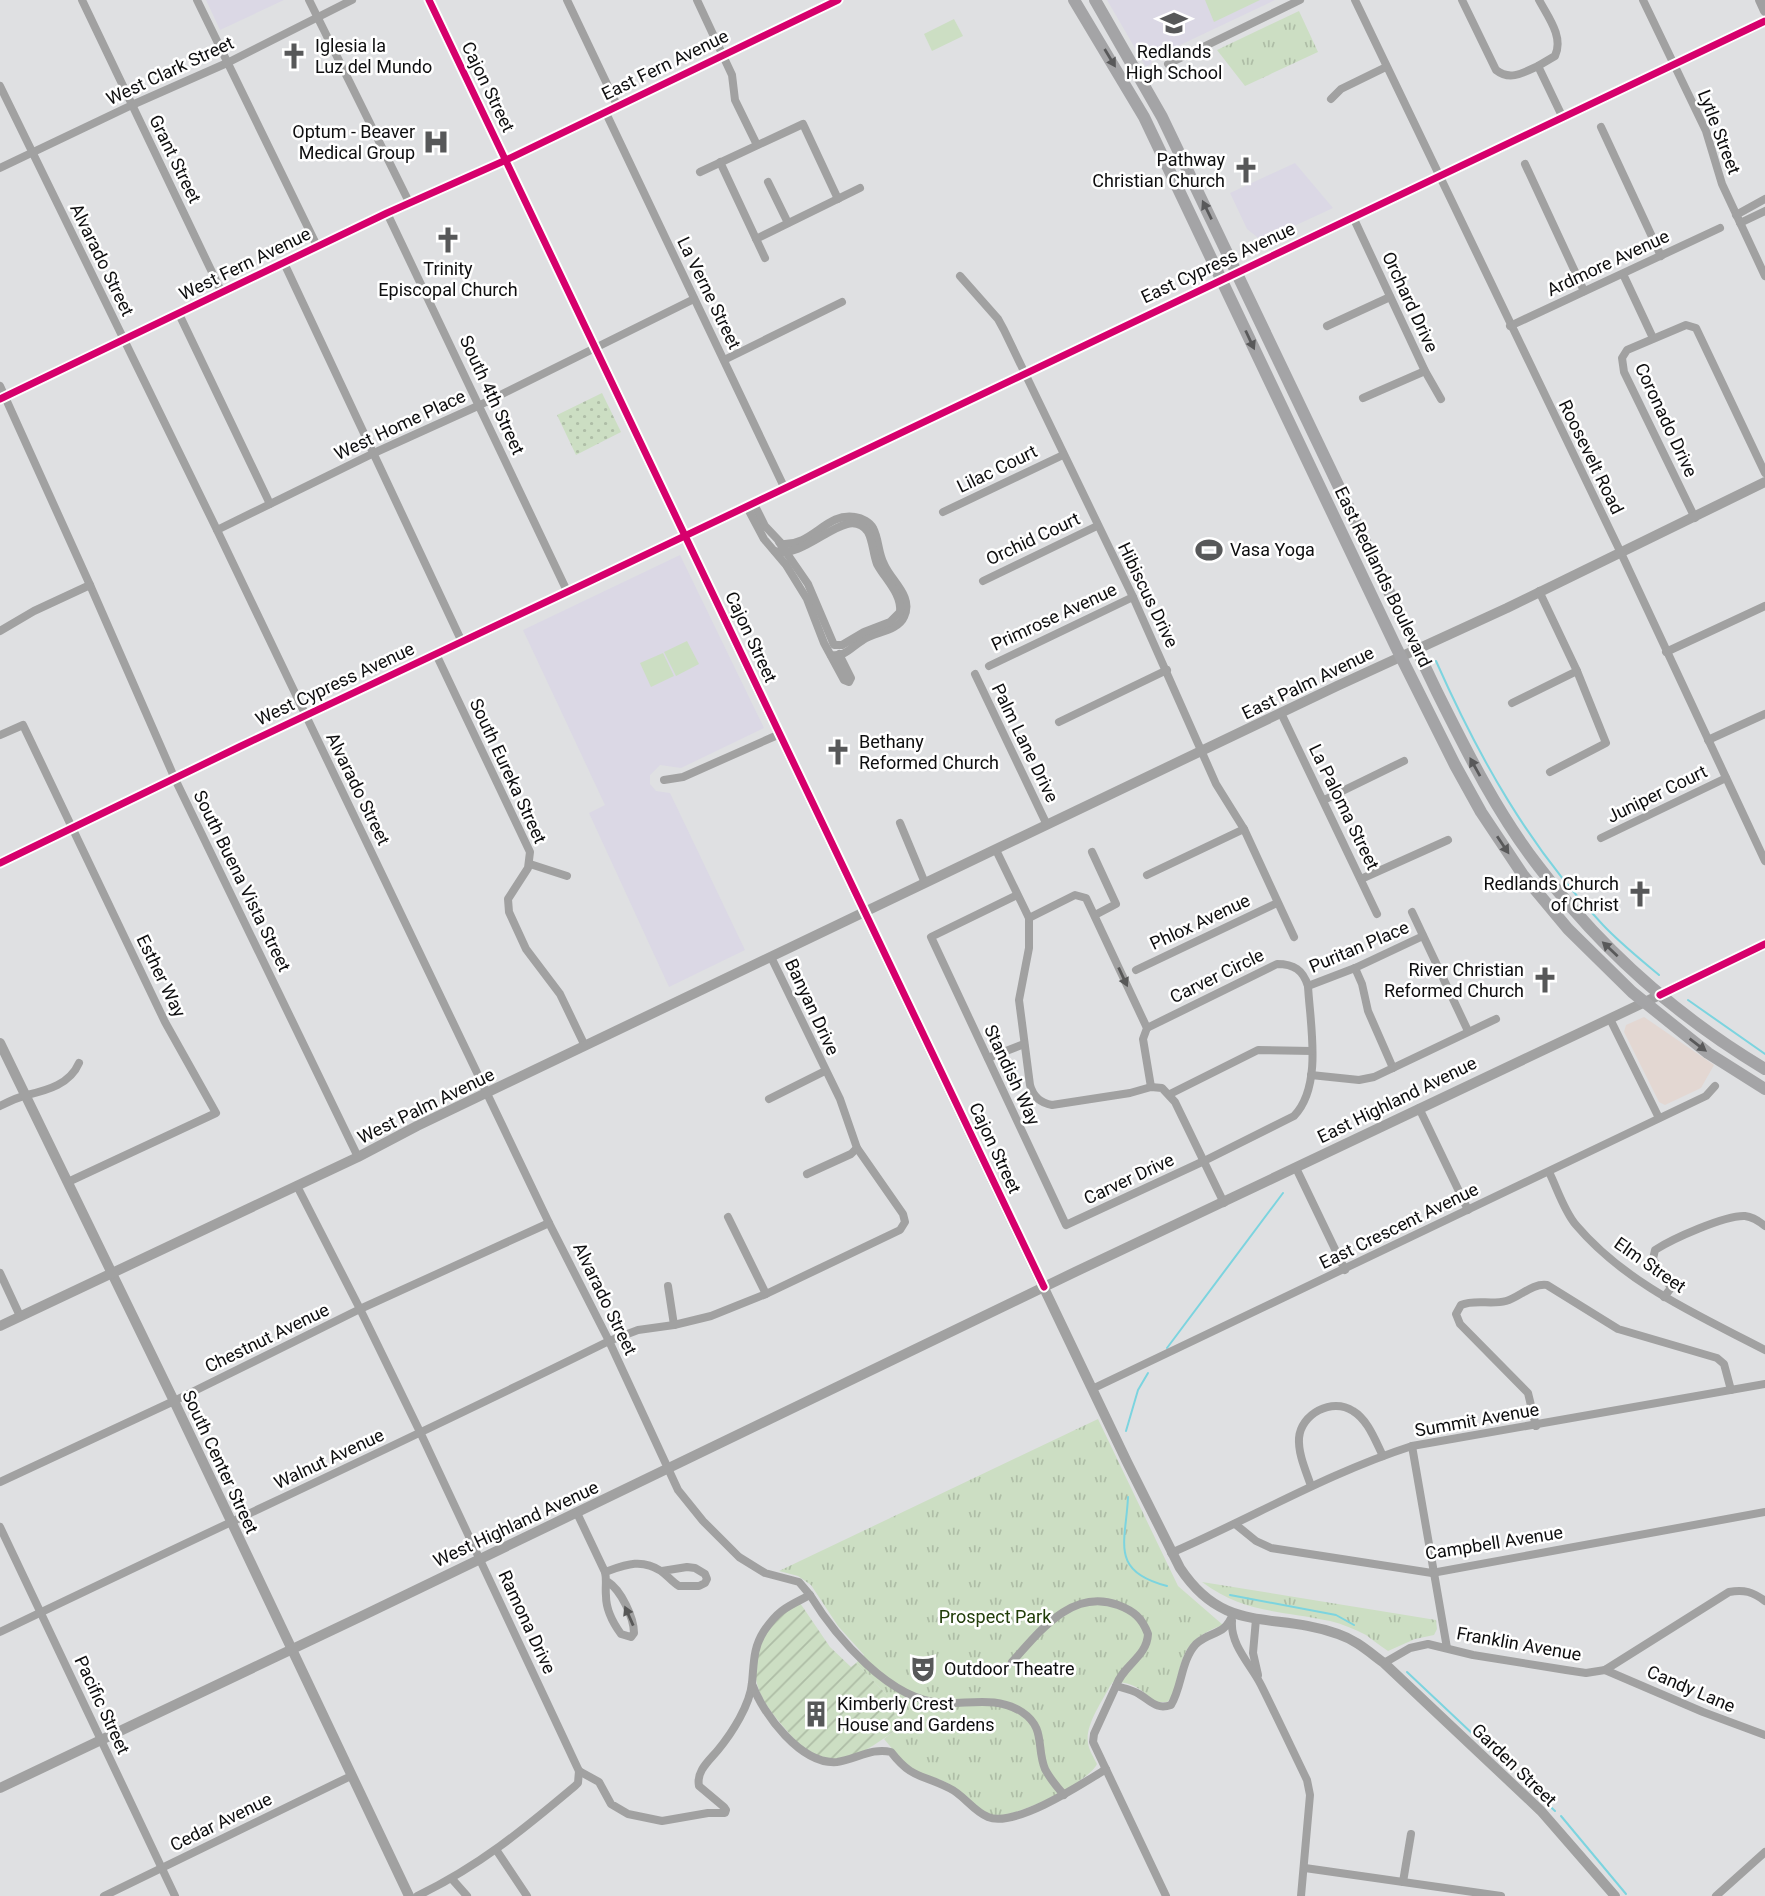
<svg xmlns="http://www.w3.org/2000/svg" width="1765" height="1896" font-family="Roboto,sans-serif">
  <defs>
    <pattern id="grass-dots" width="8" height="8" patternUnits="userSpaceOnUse" patternTransform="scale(1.75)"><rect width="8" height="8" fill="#ccdec3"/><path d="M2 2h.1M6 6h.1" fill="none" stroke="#aebda6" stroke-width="1.8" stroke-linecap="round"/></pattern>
    <pattern id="park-tufts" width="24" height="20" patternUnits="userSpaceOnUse" patternTransform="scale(1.75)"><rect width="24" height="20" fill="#ccdec3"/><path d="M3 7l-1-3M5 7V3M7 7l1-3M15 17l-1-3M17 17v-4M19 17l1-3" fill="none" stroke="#aebda6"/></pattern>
    <pattern id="garden-furrows" width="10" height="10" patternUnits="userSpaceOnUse" patternTransform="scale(1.75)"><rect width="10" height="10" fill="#ccdec3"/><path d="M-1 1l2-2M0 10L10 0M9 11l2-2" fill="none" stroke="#aebda6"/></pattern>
  </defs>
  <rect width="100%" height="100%" fill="#dfe0e2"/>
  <g fill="#dbd8e5">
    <polygon points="206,0 284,0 220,30"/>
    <polygon points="1107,0 1275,0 1178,46 1161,47 1153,54 1151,64 1146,67"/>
    <polygon points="1295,163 1333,208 1262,241 1247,229 1230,193"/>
    <polygon points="680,555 764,728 681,768 660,765 650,775 650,784 656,791 670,793 745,950 669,987 589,813 605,805 523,630"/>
  </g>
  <polygon fill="#e3d7d2" points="1644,1017 1714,1065 1701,1088 1665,1105 1659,1102 1624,1032 1626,1025"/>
  <polygon fill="url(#grass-dots)" points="602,393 621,432 576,455 557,415"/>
  <g fill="url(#park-tufts)">
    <polygon points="1299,11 1318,52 1245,86 1217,50"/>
    <path d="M1098 1419 1178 1586 1223 1625C1181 1640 1183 1657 1173 1696L1167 1702H1155C1141 1689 1133 1682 1113 1682L1110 1686C1102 1702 1085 1725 1088 1743 1089 1750 1094 1758 1097 1764 1089 1782 1013 1820 993 1815 980 1812 963 1792 949 1784 936 1776 917 1775 905 1764 898 1756 891 1747 884 1739L900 1726 886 1694 856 1663 864 1655 838 1626 811 1585 798 1576 779 1571Z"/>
    <path d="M1202 1582 1436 1620 1437 1629 1434 1635 1415 1639 1388 1651C1380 1646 1373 1640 1366 1635 1355 1629 1342 1624 1330 1621 1281 1610 1245 1614 1202 1582Z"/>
  </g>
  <path fill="url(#garden-furrows)" d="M800 1603 830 1647 851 1667 856 1663 886 1694 900 1726C880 1742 854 1762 827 1759 811 1757 798 1744 788 1732 777 1719 763 1704 758 1687 750 1664 761 1635 777 1617 783 1611 793 1607 800 1603Z"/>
  <g fill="#ccdec3">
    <polygon points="1205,0 1260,0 1214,22"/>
    <polygon points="954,19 963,36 932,51 924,34"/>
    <polygon points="687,641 699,664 676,676 664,652"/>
    <polygon points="663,653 674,676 651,687 640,663"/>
  </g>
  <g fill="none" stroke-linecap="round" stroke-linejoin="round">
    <g stroke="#7cd4df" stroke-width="2">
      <path d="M1436 661C1479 758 1529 847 1603 925 1620 943 1640 959 1659 975"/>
      <polyline points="1688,1000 1765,1054"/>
      <polyline points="1167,1348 1283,1193"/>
      <polyline points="1126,1431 1138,1390 1148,1373"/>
      <path d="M1128 1497C1126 1542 1109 1571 1167 1586"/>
      <polyline points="1230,1595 1336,1615 1354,1625"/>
      <polyline points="1407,1672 1511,1770"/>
      <polyline points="1520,1778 1555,1811"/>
      <polyline points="1561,1816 1626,1894"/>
    </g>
    <g stroke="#a1a1a1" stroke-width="8">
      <polyline points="82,0 222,293"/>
      <polyline points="197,0 317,246"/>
      <polyline points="309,0 409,202"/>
      <polyline points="567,0 617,105"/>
      <polyline points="697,0 732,75 735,100 757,145"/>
      <polyline points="1355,0 1621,553 1765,861"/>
      <path d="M1462 0 1496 70C1510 81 1523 73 1538 66"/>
      <path d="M1539 0C1548 17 1564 37 1555 56L1538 66 1562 116"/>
      <polyline points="1643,0 1706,131 1722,184 1765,276"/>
      <polyline points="1168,64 1300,0"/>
      <path d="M0 86 217 530 549 1223 609 1341 678 1490 703 1521 739 1557 765 1573 799 1582 810 1595C787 1607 779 1609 764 1631 753 1648 754 1663 752 1683 750 1705 732 1733 718 1750 709 1761 696 1771 699 1786L724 1807 726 1810 725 1813H708L662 1821 628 1814 611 1804 599 1782 579 1771 421 1434 360 1309 297 1186"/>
      <polyline points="1331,99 1341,89 1386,67"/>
      <polyline points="605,111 785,489"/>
      <polyline points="1601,127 1661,256"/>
      <polyline points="720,162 765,258"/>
      <polyline points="1525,164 1584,291"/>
      <polyline points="0,168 132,105 227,63 352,0"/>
      <polyline points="700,172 803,124 838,199"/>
      <polyline points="768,182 788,223"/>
      <polyline points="387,213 567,591"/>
      <polyline points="1736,215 1765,199"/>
      <polyline points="1353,217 1425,371 1441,399"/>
      <polyline points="1740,223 1765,211"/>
      <polyline points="756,239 860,188"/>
      <polyline points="284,263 462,642"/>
      <polyline points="1623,274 1653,338"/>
      <polyline points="960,276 998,319 1004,330 1133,597 1216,784 1244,829 1294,937"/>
      <polyline points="179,314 270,504"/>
      <polyline points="1327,326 1390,297"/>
      <polyline points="1510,326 1720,228"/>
      <polyline points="724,360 842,302"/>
      <polyline points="0,386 90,585 175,779 358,1157"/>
      <polyline points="1363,398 1425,371"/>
      <path d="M754 504 765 526 782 544C813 546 826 512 855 517 862 518 870 522 873 528 879 539 878 553 884 564 891 581 914 596 904 617 898 631 875 632 863 640 851 647 846 657 831 655"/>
      <polyline points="747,507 764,539 786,565 807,599 824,643 844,680 849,682 851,678 839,654"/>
      <polyline points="943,512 1063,455"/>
      <polyline points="1695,518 1624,372 1622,358 1627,350 1686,325 1696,328 1765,473"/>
      <polyline points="217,530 374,453 480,405 694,299"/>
      <path d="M775 551C808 560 847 502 868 532 873 541 873 554 877 564 885 579 902 594 900 612L890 622 864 632 842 645H834L808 584 779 542"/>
      <polyline points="983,581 1097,526"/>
      <polyline points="1539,591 1577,671 1606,743 1550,772"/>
      <polyline points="0,631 34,611 90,585"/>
      <polyline points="1666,652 1765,606"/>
      <polyline points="436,654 530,852 528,868 508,899 509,912 526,949 560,994 585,1046"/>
      <polyline points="989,666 1133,597"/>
      <polyline points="975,674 1047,825"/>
      <polyline points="1512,703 1577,671"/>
      <polyline points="1281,713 1377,914"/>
      <polyline points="1059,722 1167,670"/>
      <polyline points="0,735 23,725 165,1022 216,1113 68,1182"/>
      <polyline points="1708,740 1765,714"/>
      <polyline points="664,780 683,777 780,734"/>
      <polyline points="1324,800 1404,761"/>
      <polyline points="900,823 925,883"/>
      <polyline points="1601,838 1726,778"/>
      <path d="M996 850 1029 918V948L1019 1000 1030 1085C1033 1096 1040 1103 1052 1105L1130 1093 1151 1087 1162 1088 1175 1102 1224 1203"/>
      <polyline points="1092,852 1116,904 1095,915"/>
      <polyline points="530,864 567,876"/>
      <polyline points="1147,875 1244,829"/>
      <polyline points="1361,879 1448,840"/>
      <path d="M1017 895 931 937 1066 1225 1204 1161 1294 1116C1323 1086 1310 1024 1308 986 1303 970 1294 964 1277 964L1147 1028"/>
      <polyline points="1412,912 1468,1031"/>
      <polyline points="1029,918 1075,895 1086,898 1147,1028 1143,1039 1151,1087"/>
      <polyline points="1355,968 1362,984 1368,1011 1393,1068"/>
      <polyline points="1136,970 1277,903"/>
      <polyline points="1308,986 1355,968 1423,936"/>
      <polyline points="1610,1019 1659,1118"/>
      <polyline points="988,1058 1024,1044"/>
      <polyline points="1311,1075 1359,1080 1374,1077 1496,1019"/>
      <polyline points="1170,1094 1258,1050 1312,1051"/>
      <polyline points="769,1099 825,1071"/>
      <path d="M0 1106C8 1102 18 1097 27 1095 48 1090 70 1084 79 1063"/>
      <polyline points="1419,1108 1468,1210"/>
      <polyline points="1296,1168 1345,1270"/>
      <path d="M1549 1172C1557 1188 1564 1211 1576 1225 1626 1284 1698 1315 1765 1350"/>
      <polyline points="807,1174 851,1154 857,1148"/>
      <polyline points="728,1217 766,1294"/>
      <polyline points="0,1273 20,1316"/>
      <polyline points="668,1286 674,1325"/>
      <path d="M1664 1297 1671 1288 1653 1259 1655 1250C1672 1239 1725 1215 1745 1216 1753 1217 1759 1221 1765 1226"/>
      <polyline points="1092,1389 1706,1096 1715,1086"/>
      <path d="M1536 1426 1528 1393 1460 1324 1456 1314 1461 1305C1475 1299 1491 1305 1506 1301 1520 1297 1532 1283 1547 1285L1618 1329 1717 1358 1724 1364 1731 1390"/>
      <polyline points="1412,1446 1447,1648"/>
      <polyline points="0,1482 174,1401 360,1309 549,1223"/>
      <path d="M1311 1486C1306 1471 1298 1454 1299 1438 1301 1414 1332 1397 1353 1411 1368 1420 1375 1440 1383 1456"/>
      <path d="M577 1513 605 1572C607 1581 605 1587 606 1596 606 1609 613 1623 621 1634L631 1637 634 1633C634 1618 621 1590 608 1582"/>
      <polyline points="1235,1524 1256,1541 1271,1548 1432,1573 1765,1512"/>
      <polyline points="0,1527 175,1896"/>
      <path d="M1171 1553C1252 1518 1328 1473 1412 1446L1765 1384"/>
      <path d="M605 1572C625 1565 641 1558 661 1571 668 1576 672 1582 679 1586H699L705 1583 707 1579 705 1574 695 1568 687 1567 662 1571"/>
      <path d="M810 1595C835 1636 891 1702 943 1703 970 1704 997 1696 1022 1712 1046 1728 1036 1747 1045 1769 1050 1779 1057 1787 1064 1795"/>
      <polyline points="1256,1619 1253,1653 1258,1675"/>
      <path d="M1232 1621C1230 1645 1251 1665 1261 1685 1277 1717 1292 1749 1307 1780L1310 1795 1301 1896"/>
      <path d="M0 1632C203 1534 407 1441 609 1341L638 1330 674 1325 711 1316 766 1294 900 1230 905 1222 903 1214 857 1148 840 1099 771 957"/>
      <path d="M1012 1662C1040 1631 1072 1588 1118 1605 1134 1611 1142 1618 1148 1634 1147 1657 1123 1665 1116 1686"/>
      <path d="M1384 1663 1410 1648 1428 1644 1473 1655 1566 1670 1586 1673 1605 1670 1729 1592C1744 1589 1753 1592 1765 1601"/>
      <polyline points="1605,1670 1703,1712 1765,1735"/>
      <path d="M752 1684C763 1714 801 1765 837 1762 855 1760 872 1747 891 1752 912 1779 921 1774 949 1788 964 1795 973 1811 988 1817 1015 1828 1082 1784 1106 1769"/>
      <polyline points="497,1851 527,1896"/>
      <polyline points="1305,1868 1501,1896"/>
      <polyline points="452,1879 467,1896"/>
      <polyline points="1403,1882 1411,1834"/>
      <polyline points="104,1896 351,1776"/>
      <path d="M417 1896C478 1867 524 1829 575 1786L578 1783 579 1771"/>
      <path d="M1166 1896 1093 1742 1094 1734 1116 1686C1123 1688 1133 1690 1139 1694 1151 1701 1156 1710 1171 1705 1182 1687 1181 1660 1196 1644 1211 1630 1224 1637 1233 1614"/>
      <polyline points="1716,1896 1765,1852"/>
    </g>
    <g stroke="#a1a1a1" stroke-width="10">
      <path d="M429 0 1127 1462 1180 1568C1225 1636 1274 1611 1338 1634 1356 1640 1369 1652 1384 1663L1541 1811 1615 1896"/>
      <polyline points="0,399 387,213 506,160 838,0"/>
      <polyline points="0,1043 174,1401 409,1896"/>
      <polyline points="0,1326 358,1157 417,1126 1337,686 1507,608 1765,482"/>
      <polyline points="0,1788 362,1616 1075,1272 1645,1002"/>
    </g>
    <g stroke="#a0a0a1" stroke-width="10">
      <polyline points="1760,0 1765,11"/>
      <path d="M0 863C80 825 159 785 239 747 749 508 1255 261 1765 21"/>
      <polyline points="1645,1002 1765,944"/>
    </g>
    <g stroke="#a4a4a6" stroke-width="12">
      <polyline points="1074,0 1144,117 1396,647 1455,765 1481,812 1523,875 1568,929 1632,992 1708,1053 1765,1089"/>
      <path d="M1095 0 1162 117 1437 692C1467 752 1497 813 1539 867 1600 948 1678 1017 1765 1069"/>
    </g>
    <g stroke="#fff" stroke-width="11">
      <g id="cycleway">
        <polyline points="429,0 1044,1287"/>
        <polyline points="0,399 387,213 506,160 838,0"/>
        <path d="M0 863C80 825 159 785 239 747 749 508 1255 261 1765 21"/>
        <polyline points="1660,995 1765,944"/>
      </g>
    </g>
    <use href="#cycleway" stroke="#d6006c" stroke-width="7"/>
  </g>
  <defs><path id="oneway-solid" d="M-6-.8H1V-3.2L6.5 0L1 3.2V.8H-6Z" transform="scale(1.75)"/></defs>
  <g fill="#59595a">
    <use href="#oneway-solid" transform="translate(1110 58) rotate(59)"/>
    <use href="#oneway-solid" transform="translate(1207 210) rotate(-116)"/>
    <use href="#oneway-solid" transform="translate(1250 340) rotate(65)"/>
    <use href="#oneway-solid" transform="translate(1475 767) rotate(-119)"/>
    <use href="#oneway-solid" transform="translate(1503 845) rotate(56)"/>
    <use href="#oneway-solid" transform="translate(1610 949) rotate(-137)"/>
    <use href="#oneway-solid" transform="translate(1698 1045) rotate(37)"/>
  </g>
  <g fill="#585858">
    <use href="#oneway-solid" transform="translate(1123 977) rotate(65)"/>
    <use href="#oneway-solid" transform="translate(629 1616) rotate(-114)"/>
  </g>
  <defs>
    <g id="school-bare" transform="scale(2.1)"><path d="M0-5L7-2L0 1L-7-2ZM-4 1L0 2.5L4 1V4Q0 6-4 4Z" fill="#575859" stroke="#fff" stroke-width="2.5" paint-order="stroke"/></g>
    <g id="church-bare" transform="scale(2.1)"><path d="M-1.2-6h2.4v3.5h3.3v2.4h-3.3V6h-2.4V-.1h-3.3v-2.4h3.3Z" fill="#575859" stroke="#fff" stroke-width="2.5" paint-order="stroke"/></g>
    <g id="hospital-bare" transform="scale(2.1)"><path d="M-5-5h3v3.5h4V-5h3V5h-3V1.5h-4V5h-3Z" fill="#575859" stroke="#fff" stroke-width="2.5" paint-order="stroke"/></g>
    <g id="stadium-bare" transform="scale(2.1)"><path d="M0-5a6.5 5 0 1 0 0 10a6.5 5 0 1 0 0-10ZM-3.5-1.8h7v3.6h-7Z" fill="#575859" stroke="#fff" stroke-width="2.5" paint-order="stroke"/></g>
    <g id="theatre-bare" transform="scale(2.1)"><path d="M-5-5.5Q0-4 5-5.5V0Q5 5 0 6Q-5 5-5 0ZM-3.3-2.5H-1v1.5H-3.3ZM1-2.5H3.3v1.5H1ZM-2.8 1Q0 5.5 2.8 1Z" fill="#575859" stroke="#fff" stroke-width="2.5" paint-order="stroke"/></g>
    <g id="building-bare" transform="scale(2.1)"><path d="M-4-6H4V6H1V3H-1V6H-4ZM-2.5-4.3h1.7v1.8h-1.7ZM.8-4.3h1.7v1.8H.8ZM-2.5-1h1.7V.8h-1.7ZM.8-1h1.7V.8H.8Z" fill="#575859" stroke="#fff" stroke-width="2.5" paint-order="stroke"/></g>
  </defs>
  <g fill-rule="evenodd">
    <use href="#school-bare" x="1174" y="23"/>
    <use href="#church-bare" x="294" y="56"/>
    <use href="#hospital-bare" x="436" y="142"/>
    <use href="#church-bare" x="1246" y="170"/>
    <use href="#church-bare" x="448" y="240"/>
    <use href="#stadium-bare" x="1209" y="550"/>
    <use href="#church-bare" x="838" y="752"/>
    <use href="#church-bare" x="1640" y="894"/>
    <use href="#church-bare" x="1545" y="980"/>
    <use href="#theatre-bare" x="923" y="1669"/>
    <use href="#building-bare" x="816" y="1714"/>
  </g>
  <g text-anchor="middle" stroke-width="5" stroke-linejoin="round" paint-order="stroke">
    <g font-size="18" fill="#0e0e0f" stroke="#fff" text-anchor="start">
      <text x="315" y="52">Iglesia la<tspan x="315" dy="21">Luz del Mundo</tspan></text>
      <text x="1174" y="58" text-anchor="middle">Redlands<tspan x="1174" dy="21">High School</tspan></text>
      <text x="415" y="138" text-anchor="end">Optum - Beaver<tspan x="415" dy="21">Medical Group</tspan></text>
      <text x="1225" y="166" text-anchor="end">Pathway<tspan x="1225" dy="21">Christian Church</tspan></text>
      <text x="448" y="275" text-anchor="middle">Trinity<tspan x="448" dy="21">Episcopal Church</tspan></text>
      <text x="1230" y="556">Vasa Yoga</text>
      <text x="859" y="748">Bethany<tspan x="859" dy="21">Reformed Church</tspan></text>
      <text x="1619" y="890" text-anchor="end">Redlands Church<tspan x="1619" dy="21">of Christ</tspan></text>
      <text x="1524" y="976" text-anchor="end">River Christian<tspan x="1524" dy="21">Reformed Church</tspan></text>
      <text x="944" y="1675">Outdoor Theatre</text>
      <text x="837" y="1710">Kimberly Crest<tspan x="837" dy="21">House and Gardens</tspan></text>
    </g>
    <g font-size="18" fill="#0e0e0f" stroke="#fff">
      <text transform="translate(665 65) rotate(-26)" y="6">East Fern Avenue</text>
      <text transform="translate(170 71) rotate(-25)" y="6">West Clark Street</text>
      <text transform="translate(488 87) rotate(64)" y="6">Cajon Street</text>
      <text transform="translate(1719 132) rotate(69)" y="6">Lytle Street</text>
      <text transform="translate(175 159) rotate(64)" y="6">Grant Street</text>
      <text transform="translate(102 260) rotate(64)" y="6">Alvarado Street</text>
      <text transform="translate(1218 263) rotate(-25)" y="6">East Cypress Avenue</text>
      <text transform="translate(1608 263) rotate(-25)" y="6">Ardmore Avenue</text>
      <text transform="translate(245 264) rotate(-26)" y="6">West Fern Avenue</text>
      <text transform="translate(709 293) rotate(64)" y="6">La Verne Street</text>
      <text transform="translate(1410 302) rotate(65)" y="6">Orchard Drive</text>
      <text transform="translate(492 395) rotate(65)" y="6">South 4th Street</text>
      <text transform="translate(1666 420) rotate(65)" y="6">Coronado Drive</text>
      <text transform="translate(400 425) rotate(-25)" y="6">West Home Place</text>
      <text transform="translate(1591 457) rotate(64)" y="6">Roosevelt Road</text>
      <text transform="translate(997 469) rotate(-26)" y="6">Lilac Court</text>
      <text transform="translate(1033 539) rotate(-25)" y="6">Orchid Court</text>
      <text transform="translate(1383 577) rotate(64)" y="6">East Redlands Boulevard</text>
      <text transform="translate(1148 595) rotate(64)" y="6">Hibiscus Drive</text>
      <text transform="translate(1054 617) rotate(-25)" y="6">Primrose Avenue</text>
      <text transform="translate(751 637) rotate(65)" y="6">Cajon Street</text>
      <text transform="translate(1308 683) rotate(-26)" y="6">East Palm Avenue</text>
      <text transform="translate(335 684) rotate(-25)" y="6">West Cypress Avenue</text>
      <text transform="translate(1025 743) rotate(64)" y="6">Palm Lane Drive</text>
      <text transform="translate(508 771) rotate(65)" y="6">South Eureka Street</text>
      <text transform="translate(358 789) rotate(64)" y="6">Alvarado Street</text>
      <text transform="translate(1657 794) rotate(-26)" y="6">Juniper Court</text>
      <text transform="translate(1344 807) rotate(64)" y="6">La Paloma Street</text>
      <text transform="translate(242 881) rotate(64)" y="6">South Buena Vista Street</text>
      <text transform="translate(1200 922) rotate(-25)" y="6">Phlox Avenue</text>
      <text transform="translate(1359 947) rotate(-23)" y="6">Puritan Place</text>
      <text transform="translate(161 976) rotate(64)" y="6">Esther Way</text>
      <text transform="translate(1217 976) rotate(-26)" y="6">Carver Circle</text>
      <text transform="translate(812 1007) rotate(65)" y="6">Banyan Drive</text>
      <text transform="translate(1012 1075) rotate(65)" y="6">Standish Way</text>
      <text transform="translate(1397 1100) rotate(-26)" y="6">East Highland Avenue</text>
      <text transform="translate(426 1106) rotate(-26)" y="6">West Palm Avenue</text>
      <text transform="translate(995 1148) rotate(65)" y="6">Cajon Street</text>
      <text transform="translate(1129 1179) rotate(-25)" y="6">Carver Drive</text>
      <text transform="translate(1399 1226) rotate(-26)" y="6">East Crescent Avenue</text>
      <text transform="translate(1650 1265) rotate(35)" y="6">Elm Street</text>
      <text transform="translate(605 1299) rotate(64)" y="6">Alvarado Street</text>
      <text transform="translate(267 1338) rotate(-26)" y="6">Chestnut Avenue</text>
      <text transform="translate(1477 1420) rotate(-10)" y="6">Summit Avenue</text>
      <text transform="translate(329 1459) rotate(-25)" y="6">Walnut Avenue</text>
      <text transform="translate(220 1462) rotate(65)" y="6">South Center Street</text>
      <text transform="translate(516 1524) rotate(-25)" y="6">West Highland Avenue</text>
      <text transform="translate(1494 1543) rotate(-9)" y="6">Campbell Avenue</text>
      <text transform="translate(527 1622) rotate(65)" y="6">Ramona Drive</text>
      <text transform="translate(1519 1644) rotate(10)" y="6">Franklin Avenue</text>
      <text transform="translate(1691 1689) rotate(23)" y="6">Candy Lane</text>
      <text transform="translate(102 1705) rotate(65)" y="6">Pacific Street</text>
      <text transform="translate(1514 1765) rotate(44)" y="6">Garden Street</text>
      <text transform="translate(221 1822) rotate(-26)" y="6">Cedar Avenue</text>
    </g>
    <g font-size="18" fill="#213d09" stroke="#fff">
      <text x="995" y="1623">Prospect Park</text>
    </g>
  </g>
</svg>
